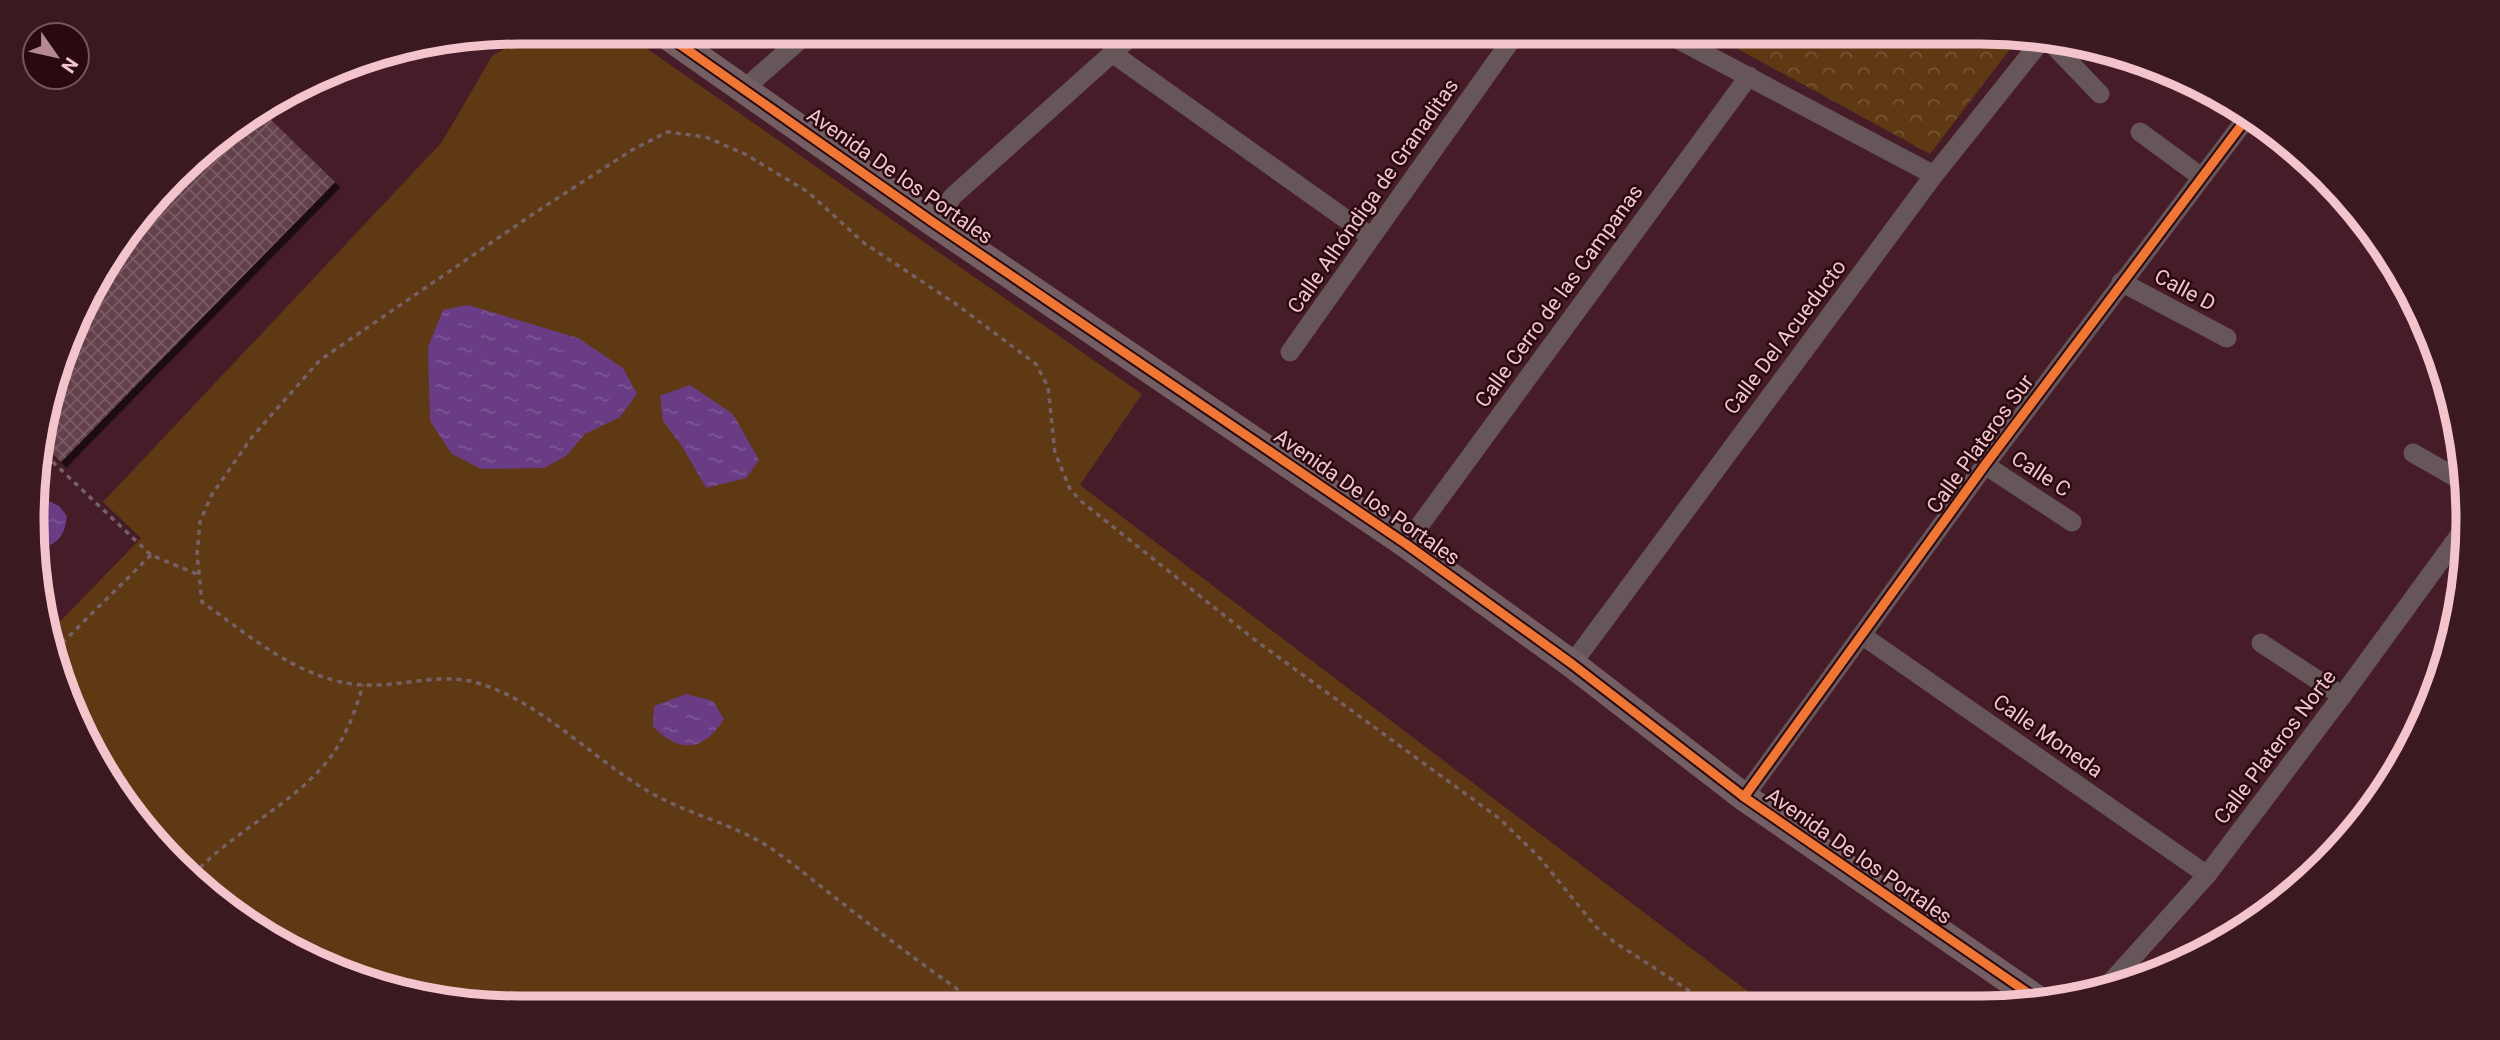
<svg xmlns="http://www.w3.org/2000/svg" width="2500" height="1040" font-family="Roboto,sans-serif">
  <defs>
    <pattern id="park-crowns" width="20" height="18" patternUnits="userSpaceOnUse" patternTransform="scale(1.75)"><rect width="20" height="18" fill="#5e3913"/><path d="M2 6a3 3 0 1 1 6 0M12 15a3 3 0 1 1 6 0" fill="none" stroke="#765434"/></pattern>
    <pattern id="water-ripples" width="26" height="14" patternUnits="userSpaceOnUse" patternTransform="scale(1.75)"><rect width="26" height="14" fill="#693c85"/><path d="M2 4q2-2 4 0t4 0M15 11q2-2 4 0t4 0" fill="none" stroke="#7f5795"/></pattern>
    <pattern id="building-cross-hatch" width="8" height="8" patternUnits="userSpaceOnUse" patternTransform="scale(1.75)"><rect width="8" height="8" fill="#63414b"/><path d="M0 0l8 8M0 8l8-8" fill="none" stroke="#7a5b64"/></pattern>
    <filter id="shadow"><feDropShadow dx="5.5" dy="5.5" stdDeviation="0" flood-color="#0009"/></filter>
  </defs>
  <rect width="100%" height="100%" fill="#461c29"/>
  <polygon fill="#5e3913" points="533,32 623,32 1142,394 1080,485 1766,1005 520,1008 363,983 223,908 114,791 69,707 67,700 80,686 55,662 47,635 141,538 103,502 442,142 492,56"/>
  <polygon fill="url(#park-crowns)" points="1707,32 1980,32 2004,35 2013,45 1930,154"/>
  <g fill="url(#water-ripples)">
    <polygon points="468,305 578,338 623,368 637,394 620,417 585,434 566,456 544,468 481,469 452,454 430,421 428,347 443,310"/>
    <polygon points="690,385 733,414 759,460 746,478 706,488 682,446 663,421 660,396"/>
    <path d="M36 473 43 480 47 500 59 506 67 516C65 532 60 546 41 546L39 554Z"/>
    <path d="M686 694 713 701 724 719C703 751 682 754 653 727L654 706Z"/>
  </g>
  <g fill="url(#building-cross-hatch)" filter="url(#shadow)">
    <polygon points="260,109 335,182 61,462 39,441 57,363 97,276 198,152"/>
    <polygon points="57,669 74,686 65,694 62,686"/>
  </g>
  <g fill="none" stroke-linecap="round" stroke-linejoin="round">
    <g stroke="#756165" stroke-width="3.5" stroke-dasharray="5 5" stroke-linecap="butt">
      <polyline points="38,448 151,555 199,575"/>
      <polyline points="55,650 151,555"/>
      <path d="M193 875C234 830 297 803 332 755 347 734 356 709 363 685"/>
      <path d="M983 1007C935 974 888 939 842 903 817 884 792 862 766 845 728 822 684 813 646 790 591 757 541 703 481 684 443 671 403 687 365 685 303 683 250 636 202 602L197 555 200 522 211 496 252 437 320 360 536 212 632 150 667 132 706 137 745 154 808 192 864 243 956 304 1036 364 1048 387 1055 453 1070 489 1082 502 1255 640 1500 819 1539 857 1596 927 1613 941 1711 1005"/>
    </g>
    <g stroke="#665659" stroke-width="19">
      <polyline points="1664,32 1934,175"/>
      <polyline points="2051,43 2100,94"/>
      <polyline points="1112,53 1371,237"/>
      <polyline points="745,88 809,32"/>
      <polyline points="2140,132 2200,176"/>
      <polyline points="934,223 953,196 1136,32"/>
      <polyline points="2121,282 2227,338"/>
      <polyline points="1290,352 1517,32"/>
      <polyline points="2413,453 2467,484"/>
      <polyline points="1985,465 2072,522"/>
      <polyline points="1406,544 1749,76"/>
      <polyline points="1863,636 2207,875"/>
      <polyline points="2261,643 2342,696"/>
      <polyline points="1572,664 1934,175 2041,41"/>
      <polyline points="1744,797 1985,465 2249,115"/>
      <polyline points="2108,985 2207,875 2342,696 2466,526"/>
    </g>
    <polyline stroke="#725e63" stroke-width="28" points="662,32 934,223 1406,544 1572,664 1744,797 2044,1004"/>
    <g stroke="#2a0a11" stroke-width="13">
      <g id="cycleway">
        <polyline points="662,32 934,223 1406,544 1572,664 1744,797 2044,1004"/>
        <polyline points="1744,797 1985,465 2249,115"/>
      </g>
    </g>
    <use href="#cycleway" stroke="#f07635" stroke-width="9"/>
  </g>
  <g text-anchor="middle" stroke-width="5" stroke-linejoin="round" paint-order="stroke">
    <g font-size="21" fill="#f3c4cb" stroke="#2a0a11">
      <text transform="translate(900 176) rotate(35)" y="7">Avenida De los Portales</text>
      <text transform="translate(1373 196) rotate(-55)" y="7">Calle Alhóndiga de Granaditas</text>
      <text transform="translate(2185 290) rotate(28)" y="7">Calle D</text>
      <text transform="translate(1559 296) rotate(-54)" y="7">Calle Cerro de las Campanas</text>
      <text transform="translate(1785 337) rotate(-53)" y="7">Calle Del Acueducto</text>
      <text transform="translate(1980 444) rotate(-54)" y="7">Calle Plateros Sur</text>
      <text transform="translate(2041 474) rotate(33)" y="7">Calle C</text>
      <text transform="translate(1367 497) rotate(35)" y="7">Avenida De los Portales</text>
      <text transform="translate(2048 736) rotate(35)" y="7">Calle Moneda</text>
      <text transform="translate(2275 747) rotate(-53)" y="7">Calle Plateros Norte</text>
      <text transform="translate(1859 856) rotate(35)" y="7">Avenida De los Portales</text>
    </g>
  </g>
  <path d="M0 0H2500V1040H0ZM520 44H1980A476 476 0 0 1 2456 520V520A476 476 0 0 1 1980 996H520A476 476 0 0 1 44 520V520A476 476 0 0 1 520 44Z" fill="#3a1920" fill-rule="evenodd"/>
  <path fill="none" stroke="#f3c4cb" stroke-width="9" d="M520 44H1980A476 476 0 0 1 2456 520V520A476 476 0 0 1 1980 996H520A476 476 0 0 1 44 520V520A476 476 0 0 1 520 44Z"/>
  <g transform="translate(56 56) rotate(124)"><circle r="33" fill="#2a0a11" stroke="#7a545b" stroke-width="2"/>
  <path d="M0-5L12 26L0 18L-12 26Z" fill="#b68992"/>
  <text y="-10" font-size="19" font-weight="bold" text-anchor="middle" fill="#f3c4cb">N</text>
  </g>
</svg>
